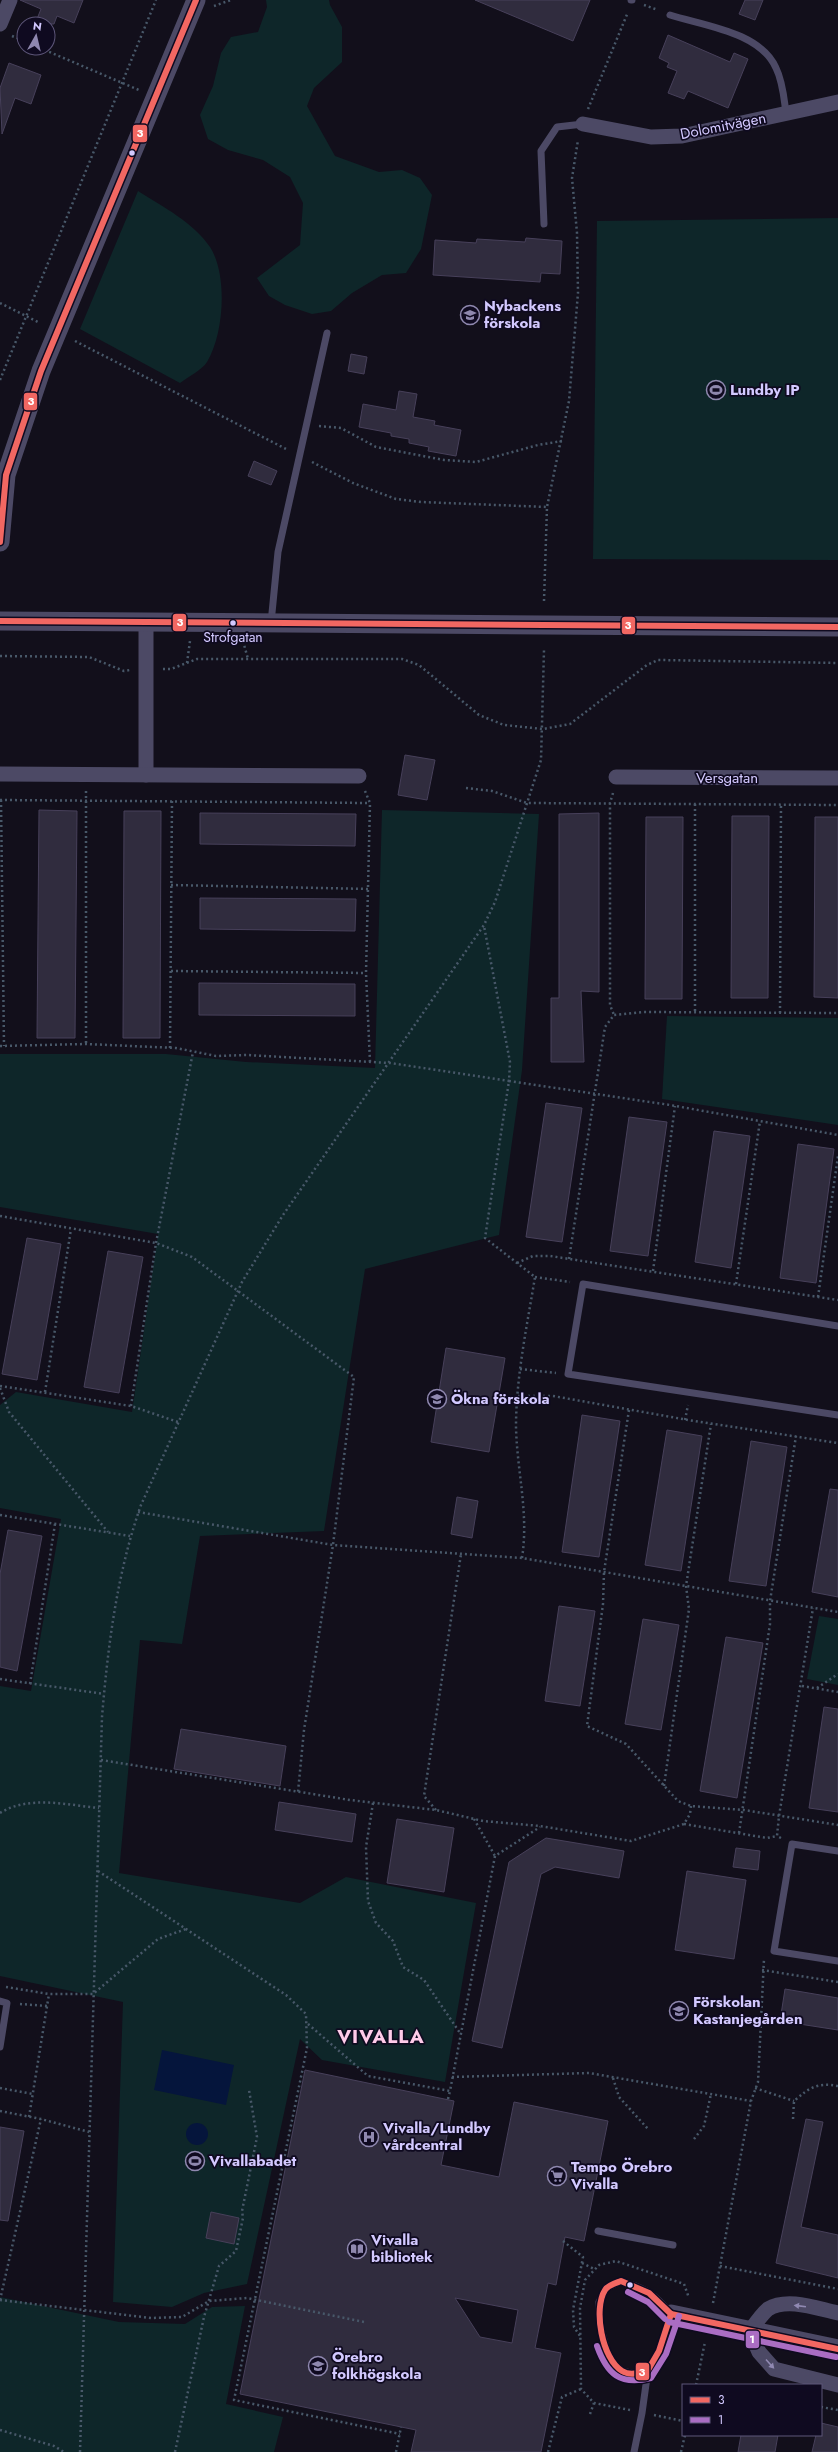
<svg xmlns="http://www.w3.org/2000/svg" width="838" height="2452" font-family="Jost,sans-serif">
  <rect width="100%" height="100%" fill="#120f1b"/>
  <g fill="#0e2629">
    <polygon points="266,0 329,0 330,5 342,27 342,62 314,88 307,106 335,156 379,172 402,170 420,178 432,195 421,249 406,273 382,275 352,293 331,311 312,314 285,305 269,296 257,278 300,245 303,203 290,177 263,160 228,150 208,139 200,115 213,86 221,53 231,37 258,32 267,7"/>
    <path d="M138 191C163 207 193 222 210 247 228 275 224 334 207 362 202 370 188 377 180 383L80 329Z"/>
    <polygon points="838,218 838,560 593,559 597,221"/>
    <polygon points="382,810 539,814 522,1070 499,1235 365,1269 324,1531 200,1536 182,1644 140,1640 119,1873 300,1903 346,1877 476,1903 445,2082 322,2060 300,2039 247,2284 204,2293 172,2307 113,2302 123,2002 0,1976 0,1686 31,1691 61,1519 0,1508 0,1405 16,1392 132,1412 158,1234 0,1207 0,1054 166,1054 246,1062 375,1068"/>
    <polygon points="667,1016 838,1018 838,1125 662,1099"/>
    <polygon points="819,1616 838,1619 838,1685 807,1679"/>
    <polygon points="0,2297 119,2322 185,2324 212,2307 245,2306 226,2404 283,2417 274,2452 0,2452"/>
  </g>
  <g fill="#05153c">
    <polygon points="162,2050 234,2065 226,2105 154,2090"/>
    <circle cx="197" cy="2134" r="11"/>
  </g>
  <g fill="#302c3e" stroke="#47405a" fill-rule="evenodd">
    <polygon points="20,0 83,0 74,23 57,16 54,24 35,24 41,9"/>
    <polygon points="475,0 590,0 573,41"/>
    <polygon points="745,0 763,0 755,20 739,14"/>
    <polygon points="668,35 730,62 734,53 748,59 728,108 688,91 684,99 668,93 677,71 667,67 669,63 659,58"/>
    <polygon points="9,63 41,75 31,104 15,98 2,134 0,88"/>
    <polygon points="526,238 562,241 560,274 541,273 540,282 433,275 435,240 476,243 477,239 525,242"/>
    <polygon points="351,354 367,357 364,374 348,371"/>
    <polygon points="399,391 417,394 413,417 435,421 434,425 461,430 456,456 428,451 429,447 409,443 409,439 391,436 391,433 359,427 363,404 396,410"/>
    <polygon points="254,461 277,471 271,485 248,476"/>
    <polygon points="405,755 435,760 427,800 398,795"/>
    <polygon points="39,810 77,811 75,1038 37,1038"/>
    <polygon points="124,811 161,811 160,1038 123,1038"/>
    <polygon points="200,813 356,814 355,846 200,844"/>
    <polygon points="599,813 599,992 581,991 584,1062 551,1062 551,998 559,998 559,814"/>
    <polygon points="732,816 769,816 768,998 731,998"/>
    <polygon points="646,817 683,817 682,999 645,999"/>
    <polygon points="815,817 838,817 838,998 814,997"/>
    <polygon points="200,898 356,899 355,931 200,929"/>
    <polygon points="199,983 355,984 355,1016 199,1015"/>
    <polygon points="546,1103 582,1108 562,1242 526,1237"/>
    <polygon points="629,1117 667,1122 648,1256 610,1251"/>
    <polygon points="714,1131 750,1136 731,1268 695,1262"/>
    <polygon points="798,1144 834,1149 816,1283 780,1278"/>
    <polygon points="27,1238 61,1244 37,1380 2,1374"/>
    <polygon points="108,1251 143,1257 119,1393 84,1387"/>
    <polygon points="446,1348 505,1358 489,1452 431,1442"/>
    <polygon points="582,1415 620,1421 599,1557 562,1552"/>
    <polygon points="667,1430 702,1436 681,1571 645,1565"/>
    <polygon points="751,1441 787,1447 766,1586 729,1581"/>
    <polygon points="830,1489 838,1490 838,1597 812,1592"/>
    <polygon points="457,1497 478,1501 472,1538 451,1534"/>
    <polygon points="8,1530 42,1536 17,1671 0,1667 0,1574"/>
    <polygon points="559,1606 595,1611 580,1706 545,1701"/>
    <polygon points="643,1619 679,1625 661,1730 625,1724"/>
    <polygon points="726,1637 763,1643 737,1798 700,1791"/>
    <polygon points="824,1707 838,1709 838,1812 809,1808"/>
    <polygon points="181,1729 286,1746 280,1786 174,1769"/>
    <polygon points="279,1802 356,1814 352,1842 275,1830"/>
    <polygon points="397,1819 454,1828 444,1892 387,1883"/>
    <polygon points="546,1838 624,1851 619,1878 555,1867 541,1874 502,2048 472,2041 509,1862"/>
    <polygon points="736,1848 760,1851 758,1870 733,1867"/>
    <polygon points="687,1871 746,1880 734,1959 675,1950"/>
    <polygon points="785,1989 838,1998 838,2030 780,2021"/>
    <path d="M305 2070 454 2101 441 2165 499 2177 514 2102 608 2121 584 2241 565 2237 556 2285 548 2283 535 2348 561 2353 541 2452H411L416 2430 240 2394ZM455 2298 518 2310 512 2343 480 2337Z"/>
    <polygon points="806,2119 823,2122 801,2227 838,2235 838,2278 776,2263"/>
    <polygon points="0,2127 24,2131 8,2221 0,2220"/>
    <polygon points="211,2212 239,2218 234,2244 206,2238"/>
    <polygon points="821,2423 838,2427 838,2452 812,2452 816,2435 821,2435"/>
    <polygon points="741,2435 778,2435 775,2452 738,2452"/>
  </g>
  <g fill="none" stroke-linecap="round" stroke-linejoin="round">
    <g stroke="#485869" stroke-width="2.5" stroke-dasharray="2 3" stroke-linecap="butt">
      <polyline points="644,5 658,10"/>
      <polyline points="214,6 231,0"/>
      <polyline points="12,36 24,41"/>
      <polyline points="40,48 139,90"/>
      <polyline points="588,109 628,12"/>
      <polyline points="0,303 40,323"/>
      <polyline points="75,341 288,450"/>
      <polyline points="0,380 156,0"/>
      <polyline points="319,426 341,428 376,447 444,460 476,462 538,445 562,441"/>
      <polyline points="312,462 353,483 396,499 421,502 547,507"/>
      <polyline points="544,601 547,507 569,401 578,293 577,233 572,178 578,140"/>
      <polyline points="243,641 248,659"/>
      <polyline points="0,656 89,657 124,671 130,670"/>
      <polyline points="187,663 190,641"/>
      <polyline points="163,669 171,669 197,659 402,659 419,665 479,715 504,725 543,729 570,724 647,665 658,660 838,663"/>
      <polyline points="466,788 492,791 527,803 838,805"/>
      <polyline points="86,791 86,1044"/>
      <polyline points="365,791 370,803 366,973 370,1062"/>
      <polyline points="613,793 610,803 610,1005 614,1015"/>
      <polyline points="0,800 370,803"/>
      <polyline points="1,800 4,1046"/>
      <polyline points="695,804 695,1013"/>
      <polyline points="171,885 370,889"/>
      <polyline points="171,971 366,973"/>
      <polyline points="780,1013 781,805"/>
      <polyline points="0,1046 86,1044 176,1048 216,1056 247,1055 390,1063 509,1081 510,1062 484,926"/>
      <polyline points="170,1048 172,801"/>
      <polyline points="0,1216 156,1243 192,1257 354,1377 333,1545 304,1730 298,1792"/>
      <polyline points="569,1259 605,1027 614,1015 643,1012 838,1013"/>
      <polyline points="517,1263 533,1256 550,1256 838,1300"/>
      <polyline points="653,1271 675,1106"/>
      <polyline points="535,1277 570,1282"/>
      <polyline points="736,1284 760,1121"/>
      <polyline points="818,1297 838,1156"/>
      <polyline points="520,1369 556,1373"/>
      <polyline points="0,1386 131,1406 178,1422"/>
      <polyline points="0,1388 9,1412 108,1532"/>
      <polyline points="45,1392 71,1229"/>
      <polyline points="518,1396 553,1396 688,1420 838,1443"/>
      <polyline points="131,1406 156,1243 193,1052"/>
      <polyline points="629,1410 604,1572 603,1604 587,1726 626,1744 678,1801 691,1806 744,1810 838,1825"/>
      <polyline points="685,1420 688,1405"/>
      <polyline points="138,1512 333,1545 522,1558 838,1612"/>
      <polyline points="0,1515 130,1536"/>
      <path d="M522 1558C529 1513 517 1472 516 1427 516 1377 527 1326 535 1277L485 1238 509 1081 670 1105 838 1135"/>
      <polyline points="0,1679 104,1694"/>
      <polyline points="30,1684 55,1524"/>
      <polyline points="802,1686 838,1692"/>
      <polyline points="817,1688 838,1674"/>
      <polyline points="101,1760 350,1800 436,1810 483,1821 540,1826 631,1841 684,1824 690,1814 691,1806"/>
      <polyline points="664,1786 689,1609 686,1586 711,1424"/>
      <polyline points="373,1803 366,1847 368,1901 376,1923 393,1941 403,1967 424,1980 460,2033"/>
      <polyline points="436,1810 424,1796 461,1554"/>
      <path d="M0 1813C29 1795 67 1805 99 1808"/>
      <polyline points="474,1819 495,1856"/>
      <polyline points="684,1824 767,1838 777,1836"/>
      <polyline points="739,1833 770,1624 770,1601 796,1436"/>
      <polyline points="781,1838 777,1836 779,1816 813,1608"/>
      <polyline points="98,1871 286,1995 306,2014 307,2048 234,2400 400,2434"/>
      <polyline points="762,1970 838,1982"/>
      <polyline points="6,1987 49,1994 93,1994 158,1939 186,1929"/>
      <polyline points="20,2004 47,2006"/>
      <polyline points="308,2024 368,2076 450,2091 495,1856 540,1827"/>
      <polyline points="452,2077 589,2073 751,2101"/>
      <polyline points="613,2078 619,2097 648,2129"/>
      <polyline points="0,2088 33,2094"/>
      <polyline points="755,2088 794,2101"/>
      <polyline points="448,2099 450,2091"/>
      <polyline points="0,2111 41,2119 89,2132"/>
      <polyline points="29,2117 49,1994"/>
      <path d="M793 2119 794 2101C809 2088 817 2082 838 2086"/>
      <polyline points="694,2139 704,2126 711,2094"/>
      <polyline points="563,2241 583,2257 573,2310 574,2327 580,2336"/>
      <polyline points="582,2263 594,2269"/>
      <polyline points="720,2266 838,2289"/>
      <polyline points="0,2300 151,2318 182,2317 209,2301 247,2298 364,2322"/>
      <polyline points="0,2300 41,2119"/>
      <polyline points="713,2303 751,2101 758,2082 764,1959"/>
      <polyline points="696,2385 705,2342"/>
      <polyline points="821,2407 838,2410"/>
      <polyline points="630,2410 594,2403 581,2389 580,2308 585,2280 599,2265 616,2261 684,2284 689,2298"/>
      <polyline points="590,2414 594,2403"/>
      <polyline points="654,2415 683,2421"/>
      <polyline points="0,2430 54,2446 64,2452"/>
      <path d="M80 2452 102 1717C108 1645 117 1573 141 1505L242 1282 283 1215 484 925 495 902 541 760 544 650"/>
      <polyline points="175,2452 204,2317 219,2266 236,2251 243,2218 242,2211 257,2137 249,2090"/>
      <polyline points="396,2452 401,2427"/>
      <polyline points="548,2452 562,2397 581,2389"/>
      <polyline points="681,2452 685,2435"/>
    </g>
    <g stroke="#4c4965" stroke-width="7">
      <polyline points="631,0 632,0"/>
      <path d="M670 15C705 26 760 32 776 68 783 82 784 99 786 113"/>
      <polyline points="544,224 541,151 557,127 583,124"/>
      <polyline points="271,623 278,552 327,333"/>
      <polyline points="838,1326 583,1284 568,1374 838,1415"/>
      <polyline points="838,1851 792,1844 774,1951 838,1961"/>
      <polyline points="0,2001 7,2003 0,2047"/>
      <polyline points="598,2231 673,2245"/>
      <path d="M621 2281C645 2288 655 2294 671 2314L659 2351 648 2370 635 2374 622 2371 609 2359 600 2325 599 2302 606 2288Z"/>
      <polyline points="634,2452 642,2413 648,2370"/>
    </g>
    <g stroke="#4c4965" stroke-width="15">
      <polyline points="0,24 10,0"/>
      <polyline points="583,124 651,137 682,136 838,102"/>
      <polyline points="146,622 146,775"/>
      <polyline points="0,774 359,776"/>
      <polyline points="616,777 838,778"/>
      <path d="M838 2313C818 2309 788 2297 768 2309 762 2314 755 2324 750 2331L759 2352 774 2369 838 2385"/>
    </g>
    <g stroke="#4c4965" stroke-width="19">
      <polyline points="0,542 6,475 41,371 196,0"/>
      <polyline points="0,621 838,627"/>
      <polyline points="671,2314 838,2349"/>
    </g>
    <g stroke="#0f0a20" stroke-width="9">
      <g id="bus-1">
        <polyline points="0,542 6,475 41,371 196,0"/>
        <polyline points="0,621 838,627"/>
        <path d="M621 2281 649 2293 671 2314 659 2351 648 2370C639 2373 630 2376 622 2371 602 2359 593 2309 605 2290 608 2285 616 2283 621 2281Z"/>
        <polyline points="671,2314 838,2349"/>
      </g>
    </g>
    <g stroke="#0f0a20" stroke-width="9">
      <g id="bus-2">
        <polyline points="628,2292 648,2302 665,2319"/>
        <polyline points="669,2322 836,2357"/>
        <path d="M597 2346C607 2374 620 2386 651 2378L666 2354 679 2316"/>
      </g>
    </g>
    <use href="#bus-1" stroke="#f26762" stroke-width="6"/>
    <use href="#bus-2" stroke="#aa6dc3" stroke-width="6"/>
  </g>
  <defs><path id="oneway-solid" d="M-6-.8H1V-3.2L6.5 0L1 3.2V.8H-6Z"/></defs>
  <g fill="#9089b2">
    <use href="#oneway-solid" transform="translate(800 2306) rotate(-173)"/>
    <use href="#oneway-solid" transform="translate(770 2364) rotate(48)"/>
  </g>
  <defs>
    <g id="school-ring" transform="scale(1)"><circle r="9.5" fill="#0f0a20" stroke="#8f88af" stroke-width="1.5"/><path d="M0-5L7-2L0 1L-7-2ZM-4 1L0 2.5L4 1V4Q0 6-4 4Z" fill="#8f88af"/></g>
    <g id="stadium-ring" transform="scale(1)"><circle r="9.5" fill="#0f0a20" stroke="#8f88af" stroke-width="1.5"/><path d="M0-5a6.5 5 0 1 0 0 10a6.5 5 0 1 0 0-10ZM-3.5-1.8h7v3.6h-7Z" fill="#8f88af"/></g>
    <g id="hospital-ring" transform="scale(1)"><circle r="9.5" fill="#0f0a20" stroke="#8f88af" stroke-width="1.5"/><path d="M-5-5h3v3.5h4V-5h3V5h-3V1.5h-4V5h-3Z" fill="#8f88af"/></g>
    <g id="supermarket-ring" transform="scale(1)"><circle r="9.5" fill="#0f0a20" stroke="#8f88af" stroke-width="1.5"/><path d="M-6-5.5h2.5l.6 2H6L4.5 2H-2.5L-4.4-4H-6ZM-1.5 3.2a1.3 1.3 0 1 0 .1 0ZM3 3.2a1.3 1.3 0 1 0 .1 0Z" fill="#8f88af"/></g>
    <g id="library-ring" transform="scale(1)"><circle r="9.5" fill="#0f0a20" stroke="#8f88af" stroke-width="1.5"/><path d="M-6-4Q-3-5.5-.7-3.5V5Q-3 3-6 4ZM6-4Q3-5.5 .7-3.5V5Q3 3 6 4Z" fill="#8f88af"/></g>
    <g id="university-ring" transform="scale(1)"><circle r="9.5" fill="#0f0a20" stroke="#8f88af" stroke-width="1.5"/><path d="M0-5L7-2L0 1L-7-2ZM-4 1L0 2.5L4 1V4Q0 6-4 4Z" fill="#8f88af"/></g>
  </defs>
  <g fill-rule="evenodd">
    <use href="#school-ring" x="470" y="315"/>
    <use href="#stadium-ring" x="716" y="390"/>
    <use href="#school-ring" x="437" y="1399"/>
    <use href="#school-ring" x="679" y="2011"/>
    <use href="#hospital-ring" x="369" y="2137"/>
    <use href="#stadium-ring" x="195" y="2161"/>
    <use href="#supermarket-ring" x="557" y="2176"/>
    <use href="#library-ring" x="357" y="2249"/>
    <use href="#university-ring" x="318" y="2366"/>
  </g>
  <g fill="#d3c9ff" stroke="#0f0a20" stroke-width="1.5">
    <circle cx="132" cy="153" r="3.5"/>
    <circle cx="233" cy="623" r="3.5"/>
    <circle cx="630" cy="2285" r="3.5"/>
  </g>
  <g text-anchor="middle" stroke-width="3.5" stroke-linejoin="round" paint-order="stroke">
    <g font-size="14" fill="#d3c9ff" stroke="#0f0a20">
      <text x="233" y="642">Strofgatan</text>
    </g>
    <g font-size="15" fill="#d3c9ff" stroke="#0f0a20">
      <text transform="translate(723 126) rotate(-11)" y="5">Dolomitvägen</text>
      <text x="727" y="783">Versgatan</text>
    </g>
    <g font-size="15" font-weight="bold" fill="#d3c9ff" stroke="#0f0a20" text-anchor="start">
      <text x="484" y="311">Nybackens<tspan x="484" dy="17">förskola</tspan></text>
      <text x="730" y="395">Lundby IP</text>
      <text x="451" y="1404">Ökna förskola</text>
      <text x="693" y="2007">Förskolan<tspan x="693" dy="17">Kastanjegården</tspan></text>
      <text x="383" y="2133">Vivalla/Lundby<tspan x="383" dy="17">vårdcentral</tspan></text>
      <text x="209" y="2166">Vivallabadet</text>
      <text x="571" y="2172">Tempo Örebro<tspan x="571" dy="17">Vivalla</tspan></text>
      <text x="371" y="2245">Vivalla<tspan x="371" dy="17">bibliotek</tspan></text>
      <text x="332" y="2362">Örebro<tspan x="332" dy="17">folkhögskola</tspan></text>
    </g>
    <g font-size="19" font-weight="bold" letter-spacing="1" fill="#ffcbe9" stroke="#0f0a20">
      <text x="381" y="2043">VIVALLA</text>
    </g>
  </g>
  <g stroke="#0f0a20" stroke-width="1.5">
    <rect x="132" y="124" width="16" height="19" rx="4" fill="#f26762"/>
    <rect x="23" y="392" width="15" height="19" rx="4" fill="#f26762"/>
    <rect x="172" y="613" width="15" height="19" rx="4" fill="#f26762"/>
    <rect x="621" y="616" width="15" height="19" rx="4" fill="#f26762"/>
    <rect x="745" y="2330" width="15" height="19" rx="4" fill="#aa6dc3"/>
    <rect x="635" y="2362" width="15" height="19" rx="4" fill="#f26762"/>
  </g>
  <g font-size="11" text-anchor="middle" font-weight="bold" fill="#fff">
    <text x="140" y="137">3</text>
    <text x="31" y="405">3</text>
    <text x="180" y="626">3</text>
    <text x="628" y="629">3</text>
    <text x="752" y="2343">1</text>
    <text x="642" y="2376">3</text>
  </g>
  <rect x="682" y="2384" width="140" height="52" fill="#0f0a20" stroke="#5d5679"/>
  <rect x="690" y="2397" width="20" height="6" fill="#f26762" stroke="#5d5679"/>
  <text x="718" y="2404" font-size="12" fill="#d3c9ff">3</text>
  <rect x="690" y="2417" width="20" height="6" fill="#aa6dc3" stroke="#5d5679"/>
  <text x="718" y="2424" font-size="12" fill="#d3c9ff">1</text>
  <g transform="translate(36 36) rotate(8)"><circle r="19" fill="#0f0a20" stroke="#5d5679"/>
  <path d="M0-3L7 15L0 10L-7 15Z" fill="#8f88af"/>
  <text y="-6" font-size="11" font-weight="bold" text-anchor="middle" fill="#d3c9ff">N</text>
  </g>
</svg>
